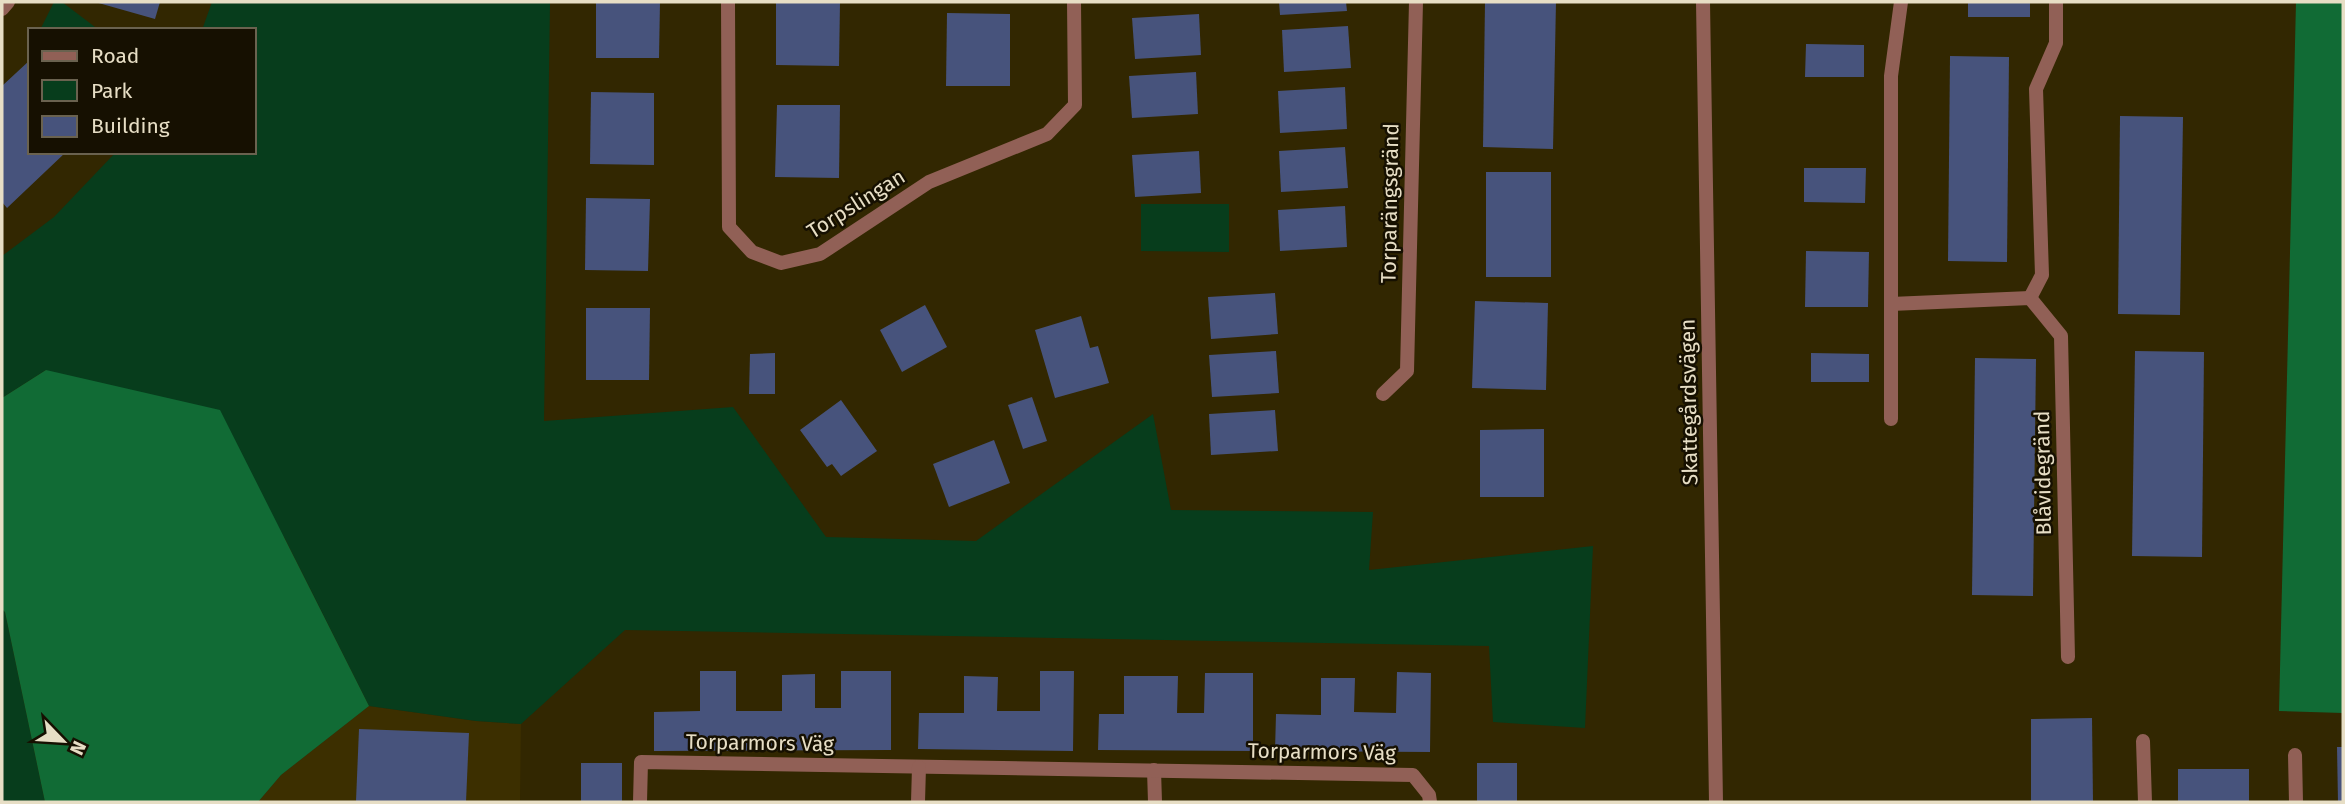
<svg xmlns="http://www.w3.org/2000/svg" width="2345" height="804" font-family="'Fira Sans',sans-serif">
  <rect width="100%" height="100%" fill="#322701"/>
  <polygon fill="#3c2f00" points="369,706 476,721 521,724 520,802 258,802 281,775"/>
  <g fill="#073d1c">
    <polygon points="54,2 62,2 99,30 43,30 41,28"/>
    <polygon points="212,2 550,2 544,421 733,407 826,537 976,541 1153,414 1171,510 1373,512 1369,570 1593,546 1585,728 1493,722 1489,646 625,630 521,724 476,721 369,706 284,537 46,370 2,398 2,256 54,217 116,152 254,152 254,30 202,30"/>
    <polygon points="1141,204 1229,204 1229,252 1141,251"/>
    <polygon points="2,609 5,612 45,802 2,802"/>
  </g>
  <g fill="#116b35">
    <polygon points="2296,2 2343,2 2343,713 2279,711"/>
    <polygon points="46,370 220,410 369,706 281,775 258,802 45,802 5,612 2,609 2,398"/>
  </g>
  <g fill="#47537c">
    <polygon points="95,2 160,2 155,19"/>
    <polygon points="596,2 660,2 659,58 596,58"/>
    <polygon points="776,2 840,2 839,66 776,65"/>
    <polygon points="1279,2 1346,2 1347,11 1280,15"/>
    <polygon points="1485,2 1556,2 1553,149 1483,147"/>
    <rect x="1968" y="2" width="62" height="15"/>
    <polygon points="947,13 1010,14 1010,86 946,86"/>
    <polygon points="1199,14 1201,55 1135,59 1132,18"/>
    <polygon points="1348,26 1351,68 1284,72 1282,30"/>
    <polygon points="1806,44 1864,45 1864,77 1805,77"/>
    <polygon points="1950,56 2009,57 2007,262 1948,261"/>
    <polygon points="30,60 30,152 66,152 7,208 2,202 2,86"/>
    <polygon points="1196,72 1198,114 1132,118 1129,76"/>
    <polygon points="1345,87 1347,129 1280,133 1278,91"/>
    <polygon points="591,92 654,93 654,165 590,164"/>
    <polygon points="777,105 840,105 839,178 775,177"/>
    <polygon points="2120,116 2183,117 2180,315 2118,314"/>
    <polygon points="1345,147 1348,188 1281,192 1279,151"/>
    <polygon points="1199,151 1201,193 1135,197 1132,155"/>
    <polygon points="1804,168 1866,168 1865,203 1804,202"/>
    <rect x="1486" y="172" width="65" height="105"/>
    <polygon points="586,198 650,199 648,271 585,270"/>
    <polygon points="1345,206 1347,247 1280,251 1278,210"/>
    <polygon points="1806,251 1869,252 1868,307 1805,307"/>
    <polygon points="1275,293 1278,334 1211,339 1208,297"/>
    <polygon points="1475,301 1548,303 1546,390 1472,388"/>
    <polygon points="925,305 947,347 902,372 880,330"/>
    <polygon points="586,308 650,308 649,380 586,380"/>
    <polygon points="1081,316 1090,348 1098,346 1109,383 1055,398 1035,330"/>
    <polygon points="1276,351 1279,393 1212,397 1209,355"/>
    <polygon points="2135,351 2204,352 2202,557 2132,556"/>
    <polygon points="775,353 775,394 749,394 750,354"/>
    <polygon points="1811,353 1869,354 1869,382 1811,382"/>
    <polygon points="1975,358 2036,359 2033,596 1972,595"/>
    <polygon points="1032,397 1047,441 1023,449 1008,405"/>
    <polygon points="841,400 877,451 841,476 832,464 827,467 800,430"/>
    <polygon points="1275,410 1278,451 1211,455 1209,414"/>
    <polygon points="1544,429 1544,497 1480,497 1480,430"/>
    <polygon points="994,440 1010,483 949,507 933,464"/>
    <polygon points="700,671 736,671 736,711 782,711 782,675 815,674 815,708 841,708 841,671 891,671 891,750 654,751 654,712 700,711"/>
    <polygon points="1040,671 1074,671 1073,751 918,749 919,713 964,713 964,676 998,677 997,711 1040,711"/>
    <polygon points="1397,672 1431,673 1430,752 1275,751 1276,714 1321,715 1321,678 1355,678 1354,712 1396,713"/>
    <polygon points="1205,673 1253,673 1253,751 1098,750 1099,714 1124,714 1124,676 1178,676 1177,713 1204,713"/>
    <polygon points="2092,718 2093,802 2031,802 2031,719"/>
    <polygon points="359,729 469,733 466,802 356,801"/>
    <polygon points="2337,747 2343,747 2343,802 2338,802"/>
    <rect x="581" y="763" width="41" height="39"/>
    <rect x="1477" y="763" width="40" height="39"/>
    <rect x="2178" y="769" width="71" height="33"/>
  </g>
  <g fill="none" stroke-linecap="round" stroke-linejoin="round">
    <g stroke="#916056" stroke-width="14">
      <polyline points="728,2 729,227 752,252 781,263 820,254 929,182 1047,134 1075,105 1074,2"/>
      <polyline points="2,9 8,2"/>
      <polyline points="2030,298 2042,275 2036,89 2056,43 2056,2"/>
      <polyline points="1891,304 2030,298 2061,336 2068,657"/>
      <polyline points="1383,394 1407,371 1416,2"/>
      <polyline points="1891,419 1891,76 1901,2"/>
      <polyline points="2143,741 2145,802"/>
      <polyline points="2295,755 2296,802"/>
      <polyline points="1154,770 1155,802"/>
      <polyline points="640,802 641,762 1413,775 1429,795 1430,802"/>
      <polyline points="918,802 919,767"/>
    </g>
    <polyline stroke="#916056" stroke-width="14" points="1703,2 1716,802"/>
  </g>
  <g text-anchor="middle" stroke-width="5" stroke-linejoin="round" paint-order="stroke">
    <g font-size="21" fill="#e7dec5" stroke="#161001">
      <text transform="translate(1390 203) rotate(-89)" y="7">Torparängsgränd</text>
      <text transform="translate(856 204) rotate(-32)" y="7">Torpslingan</text>
      <text transform="translate(1689 402) rotate(-91)" y="7">Skattegårdsvägen</text>
      <text transform="translate(2043 473) rotate(-91)" y="7">Blåvidegränd</text>
      <text transform="translate(760 743) rotate(1)" y="7">Torparmors Väg</text>
      <text transform="translate(1322 752) rotate(1)" y="7">Torparmors Väg</text>
    </g>
  </g>
  <rect width="2345" height="804" fill="none" stroke="#e7dec5" stroke-width="7"/>
  <rect x="28" y="28" width="228" height="126" fill="#161001" stroke="#6a624f" stroke-width="2"/>
  <rect x="42" y="51" width="35" height="10" fill="#916056" stroke="#6a624f" stroke-width="2"/>
  <text x="91" y="63" font-size="21" fill="#e7dec5">Road</text>
  <rect x="42" y="80" width="35" height="21" fill="#073d1c" stroke="#6a624f" stroke-width="2"/>
  <text x="91" y="98" font-size="21" fill="#e7dec5">Park</text>
  <rect x="42" y="116" width="35" height="21" fill="#47537c" stroke="#6a624f" stroke-width="2"/>
  <text x="91" y="133" font-size="21" fill="#e7dec5">Building</text>
  <g transform="translate(63 741) rotate(115)" stroke="#161001" stroke-width="5" paint-order="stroke">
  <path d="M0-5L12 26L0 18L-12 26Z" fill="#e7dec5"/>
  <text y="-10" font-size="19" font-weight="bold" text-anchor="middle" fill="#e7dec5">N</text>
  </g>
</svg>
